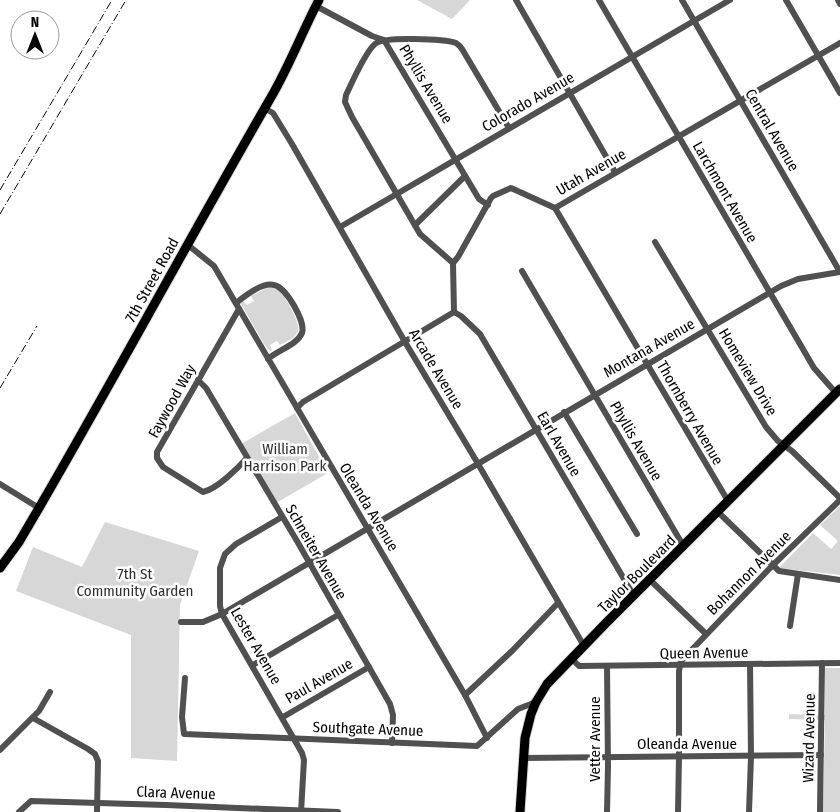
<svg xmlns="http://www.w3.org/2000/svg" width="840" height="812" font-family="'Fira Sans Condensed',sans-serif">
  <rect width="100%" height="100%" fill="#fff"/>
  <g fill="#d7d7d7">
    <polygon points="417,0 470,0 452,19"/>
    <path d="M269 287C272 288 275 288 277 289 284 293 301 323 298 331 296 338 286 342 280 345L277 341 270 345 272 350 270 351 264 344 241 304 243 301 247 305 254 301 251 296Z"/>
    <polygon points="295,413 328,473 276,503 241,444"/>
    <polygon points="840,506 840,575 779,568 813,533 831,549 838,541 820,525"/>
    <polygon points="105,522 199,551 180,605 177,761 131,758 131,635 16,591 33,547 82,567"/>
    <polygon points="825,668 840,668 840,812 823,812 825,720 789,719 789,714 825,715"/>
  </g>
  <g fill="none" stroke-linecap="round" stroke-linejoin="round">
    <g stroke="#dbdbdb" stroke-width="11">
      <g id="major">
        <path d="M0 568 19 542 39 508C118 372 192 234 270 99 289 67 302 32 319 0"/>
        <polyline points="520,812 525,738 531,714 536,702 547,684 606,623 840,389"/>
      </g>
    </g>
    <g stroke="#505050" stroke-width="6">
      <polyline points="516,0 615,172"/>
      <polyline points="599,0 814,368 836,393"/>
      <polyline points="682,0 840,272"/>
      <polyline points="786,0 840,93"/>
      <polyline points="838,0 840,4"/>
      <polyline points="316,6 372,36 384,40 479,199 488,205"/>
      <polyline points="264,108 273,113 292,144 405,342 474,457 584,646"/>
      <polyline points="555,208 728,501"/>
      <polyline points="415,225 465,176"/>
      <polyline points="340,227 730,0"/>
      <polyline points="655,242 766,427 778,441 792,451 840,498"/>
      <polyline points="188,245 214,266 465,695 487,738"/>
      <path d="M453 263 420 234 352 117 345 102 346 95C352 83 365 52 375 44 383 36 445 39 456 43 459 45 460 46 462 49L509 128"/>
      <polyline points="522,271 684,547"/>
      <path d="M236 303C245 296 262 282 274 285 286 287 306 322 302 333 297 345 278 350 268 359"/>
      <path d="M239 309 157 452V458L163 467 203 492C217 489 238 468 247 458"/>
      <polyline points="454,312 453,263 458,257 491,198 493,196 511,188 555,208 840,43"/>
      <polyline points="454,312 461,316 480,334 634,596"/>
      <polyline points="198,380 206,388 297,541 390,704 393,715 392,743"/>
      <polyline points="297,408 303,402 454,312"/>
      <polyline points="564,412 637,534"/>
      <polyline points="0,484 39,508"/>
      <polyline points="718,512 779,571 840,580"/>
      <polyline points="282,517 236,544 225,554 220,568 220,606 222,614 302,753 304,760 301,812"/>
      <polyline points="650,580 706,634"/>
      <polyline points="181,622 203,622 222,614 781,286 798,279 840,272"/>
      <polyline points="790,626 798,574"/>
      <polyline points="571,658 579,666 840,663"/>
      <polyline points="253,665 338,615"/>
      <polyline points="185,678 182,717 184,734 477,746 518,709 536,702"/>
      <polyline points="465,695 512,651 558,603"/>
      <polyline points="283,717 369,667"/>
      <polyline points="33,718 88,749 95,754 98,761 97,812"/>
      <polyline points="0,750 39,711 50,692"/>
      <polyline points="524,758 821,755"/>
      <polyline points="19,812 31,801 166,805 338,812"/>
      <polyline points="607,812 608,766 607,666"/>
      <polyline points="678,812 679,757 679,671 681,661 772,566 840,500"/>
      <polyline points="749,812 751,757 750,664"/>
      <polyline points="820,812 822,663"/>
    </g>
    <use href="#major" stroke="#000" stroke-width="9"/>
    <g stroke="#000" stroke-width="1" stroke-dasharray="8 2.5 1 2.5" stroke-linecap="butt">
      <polyline points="0,190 112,0"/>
      <polyline points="0,214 126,0"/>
      <polyline points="0,388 37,326"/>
    </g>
  </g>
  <g text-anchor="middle" stroke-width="5" stroke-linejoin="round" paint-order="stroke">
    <g font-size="15" fill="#000" stroke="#fff">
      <text transform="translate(426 84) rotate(59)" y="5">Phyllis Avenue</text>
      <text transform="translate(528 102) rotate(-30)" y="5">Colorado Avenue</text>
      <text transform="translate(772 130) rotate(60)" y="5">Central Avenue</text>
      <text transform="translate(591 172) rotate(-30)" y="5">Utah Avenue</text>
      <text transform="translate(725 192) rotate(60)" y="5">Larchmont Avenue</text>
      <text transform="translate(152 280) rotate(-61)" y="5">7th Street Road</text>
      <text transform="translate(649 348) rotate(-30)" y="5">Montana Avenue</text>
      <text transform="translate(436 369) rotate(59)" y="5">Arcade Avenue</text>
      <text transform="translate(748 372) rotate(59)" y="5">Homeview Drive</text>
      <text transform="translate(172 401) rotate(-61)" y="5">Faywood Way</text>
      <text transform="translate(690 413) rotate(60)" y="5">Thornberry Avenue</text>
      <text transform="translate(636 441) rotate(60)" y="5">Phyllis Avenue</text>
      <text transform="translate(559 444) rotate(60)" y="5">Earl Avenue</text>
      <text transform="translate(369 507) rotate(59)" y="5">Oleanda Avenue</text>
      <text transform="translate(316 552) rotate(60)" y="5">Schneiter Avenue</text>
      <text transform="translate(749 573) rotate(-45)" y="5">Bohannon Avenue</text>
      <text transform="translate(637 574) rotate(-45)" y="5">Taylor Boulevard</text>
      <text transform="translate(256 646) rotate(60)" y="5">Lester Avenue</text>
      <text transform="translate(704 653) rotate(-1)" y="5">Queen Avenue</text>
      <text transform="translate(319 681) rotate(-30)" y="5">Paul Avenue</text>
      <text transform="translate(368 729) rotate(2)" y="5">Southgate Avenue</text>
      <text transform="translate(809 738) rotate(-89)" y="5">Wizard Avenue</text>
      <text transform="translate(595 739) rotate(-90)" y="5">Vetter Avenue</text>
      <text x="687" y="749">Oleanda Avenue</text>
      <text transform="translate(176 793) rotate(2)" y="5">Clara Avenue</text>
    </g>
    <g font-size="15" fill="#2e2e2e" stroke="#fff">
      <text x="285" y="454">William<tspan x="285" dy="17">Harrison Park</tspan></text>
      <text x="135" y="579">7th St<tspan x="135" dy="17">Community Garden</tspan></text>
    </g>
  </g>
  <g transform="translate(35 35)"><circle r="24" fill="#ffffff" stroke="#999999"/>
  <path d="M0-4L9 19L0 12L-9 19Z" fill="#000000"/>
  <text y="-8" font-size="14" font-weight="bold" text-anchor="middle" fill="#000000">N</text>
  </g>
</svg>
